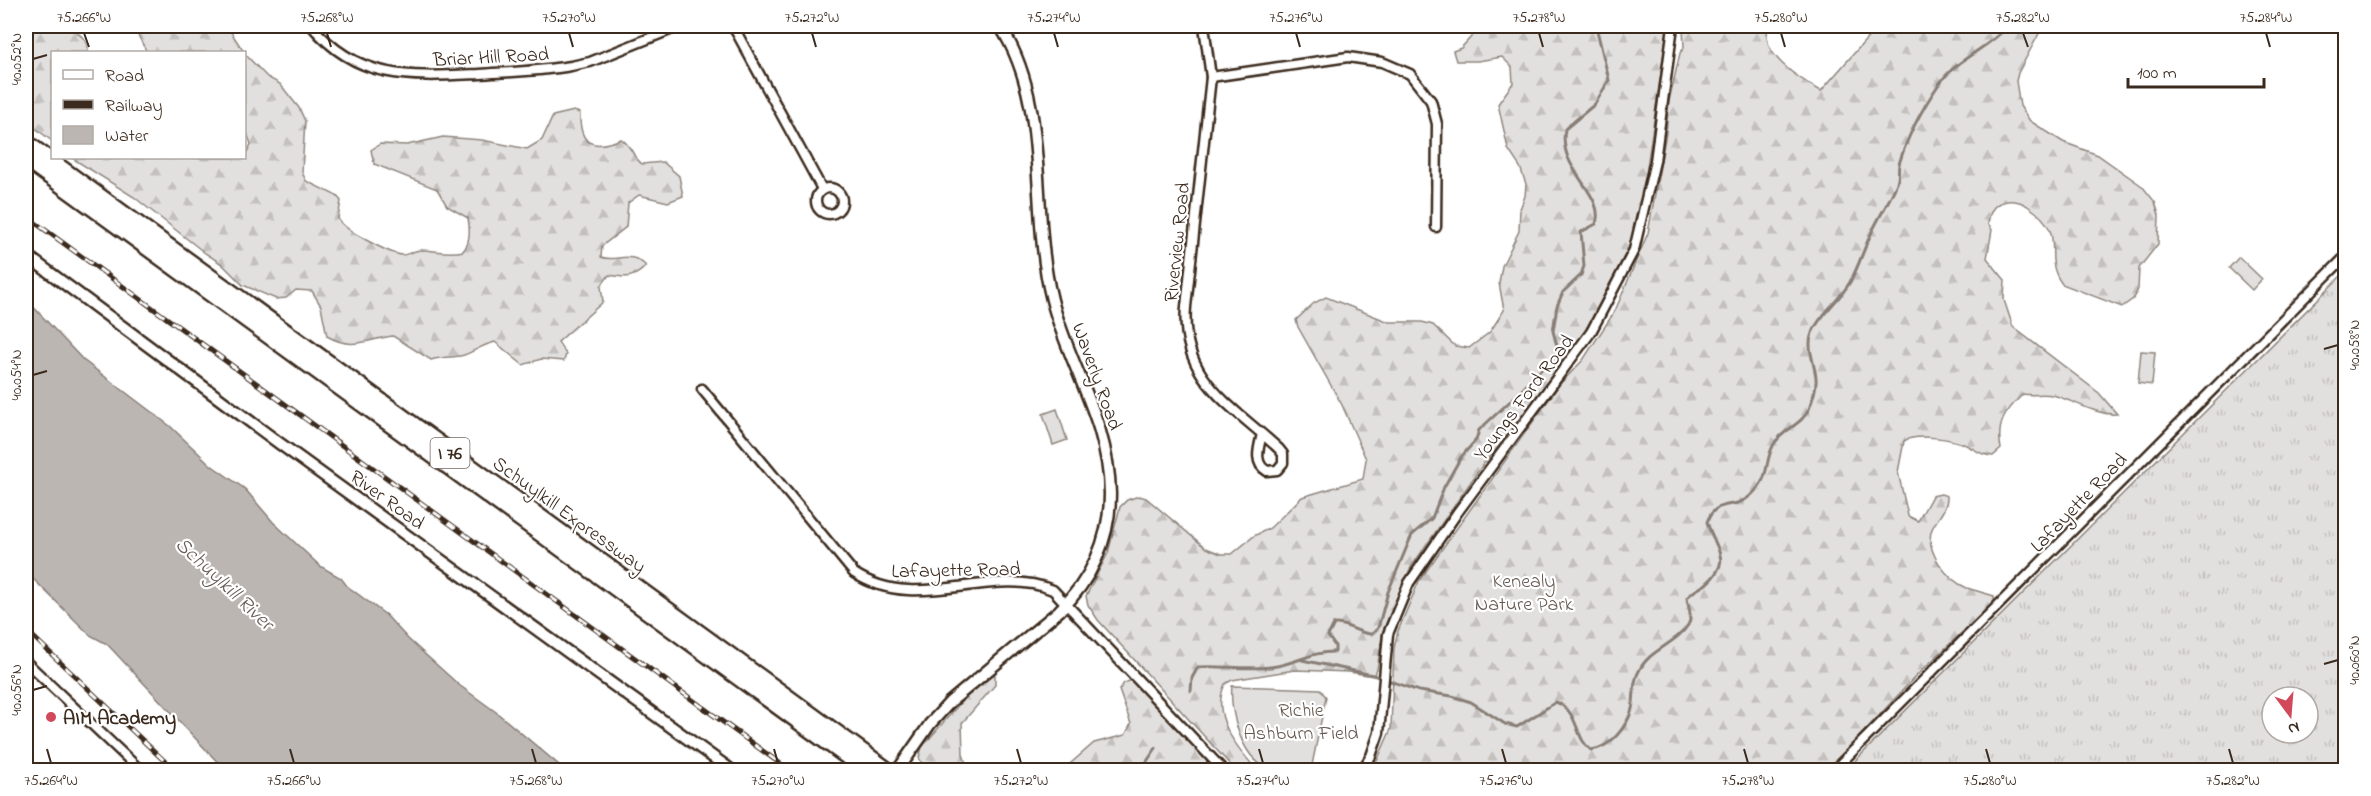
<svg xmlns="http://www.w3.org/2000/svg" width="2371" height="796" font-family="'Indie Flower',sans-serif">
  <defs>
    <pattern id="grass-tufts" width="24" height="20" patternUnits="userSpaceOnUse" patternTransform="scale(1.5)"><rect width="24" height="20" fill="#e2e0de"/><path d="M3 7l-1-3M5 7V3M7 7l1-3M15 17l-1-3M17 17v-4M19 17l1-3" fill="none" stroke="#c3c0be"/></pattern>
    <pattern id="forest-firs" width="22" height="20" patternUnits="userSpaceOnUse" patternTransform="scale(1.5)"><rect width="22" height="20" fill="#e2e0de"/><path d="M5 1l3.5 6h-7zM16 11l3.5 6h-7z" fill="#c3c0be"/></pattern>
  </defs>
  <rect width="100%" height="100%" fill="#fff"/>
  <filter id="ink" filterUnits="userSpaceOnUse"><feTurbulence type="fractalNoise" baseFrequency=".0167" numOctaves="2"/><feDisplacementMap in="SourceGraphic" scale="12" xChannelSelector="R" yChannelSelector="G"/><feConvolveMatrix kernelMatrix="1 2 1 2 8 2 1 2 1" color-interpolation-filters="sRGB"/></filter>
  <g filter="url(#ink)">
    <path fill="url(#grass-tufts)" stroke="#8e857e" stroke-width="1.5" fill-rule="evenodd" d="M2345 272V770H1853L1849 767ZM2272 697H2308V733H2272Z"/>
    <g fill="url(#forest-firs)" stroke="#8e857e" stroke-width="1.5">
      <path d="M26 26C48 27 77 22 88 45V52H52V141L26 121Z"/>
      <polygon points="133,26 227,26 244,52 147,52"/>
      <path d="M1481 26H1668L1641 207 1631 243 1591 321 1571 354 1513 430 1484 463 1411 567 1383 631 1377 669 1373 676 1349 672 1295 670 1232 680 1225 684C1210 716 1237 748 1257 770H1235L1098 620 1088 605 1086 596 1108 553 1120 507 1127 500 1139 496 1146 498 1206 548 1221 554H1232L1254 536 1270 528 1302 497 1363 479 1366 459 1342 405 1298 327 1296 320 1314 303 1326 297 1389 322H1422L1433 325 1455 346 1469 348 1490 332 1504 310 1499 283 1502 266 1519 231 1520 209 1525 196 1526 184 1520 167 1508 149 1498 104 1513 83 1512 67 1502 57 1478 61H1456L1453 51 1461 48Z"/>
      <path d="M1683 26H1769C1757 53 1801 80 1821 91L1878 26H2043L2018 73 2016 81 2020 106 2030 121 2063 142 2098 155 2142 186 2155 202 2159 215 2158 244 2139 268 2138 289 2133 299 2122 307 2062 284C2040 255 2070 235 2029 207 2021 201 2013 199 2003 202 1992 205 1990 213 1988 223L1992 230 1987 258 2005 280 2004 300 2013 327 2099 393 2117 414C2097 416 2071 399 2052 395 2042 393 2033 396 2023 394 2005 412 1996 423 2001 449L1993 456C1981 455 1978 451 1968 446 1955 439 1917 433 1904 441L1898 472 1908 516 1918 521 1932 496 1941 494 1947 496C1948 509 1937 518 1932 529 1924 550 1947 580 1967 588 1976 591 1985 593 1994 596V602L1916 676 1828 770H1373L1391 729 1394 648 1398 631 1419 581 1560 384 1583 360 1615 311 1648 233 1666 133 1669 101 1680 53 1684 48Z"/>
      <path d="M244 53 267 77 280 84 299 108 305 121 302 172 306 181 337 196 341 201 338 218C341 229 390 254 402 255 408 255 414 250 421 250 435 250 449 255 463 251 471 242 470 229 468 218L447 206 437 189 374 164 371 150 380 144 407 145 443 137 482 140 527 149 542 140 553 116 574 111 580 113C579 146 594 150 621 139 632 146 632 156 642 164L663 162 679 176 683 196 668 202 639 195 628 203 626 227 602 246 601 257C616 263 630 249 646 266 634 279 625 278 609 275L601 286 603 302 558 342 566 354 564 361 541 359 523 365 495 342C482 345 475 351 464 355 453 358 442 356 431 360L393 336C367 339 353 351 327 336L321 306 312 291 296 290 286 298 276 299 243 285 222 264 205 253 134 197 72 158H244L251 144 245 128Z"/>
      <polygon points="991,673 995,675 995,685 962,723 963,754 968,770 926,770 919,758 922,747 982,678"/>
      <polygon points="1132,680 1136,681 1215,770 1063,770 1094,743 1125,735 1131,724 1119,690 1124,683"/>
    </g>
    <g fill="#e2e0de" stroke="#8e857e" stroke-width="1.5">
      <polygon points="2239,257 2262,279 2252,290 2229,268"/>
      <polygon points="2141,351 2155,352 2152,385 2138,383"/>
      <polygon points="1057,409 1067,440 1053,445 1043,414"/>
      <path d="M1232 686 1320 689 1326 697 1311 770C1299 771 1284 773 1273 770 1242 763 1229 712 1232 686Z"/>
    </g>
    <polygon fill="#bcb6b3" stroke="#887e77" stroke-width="1.5" points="26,299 83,360 170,426 211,465 245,489 273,522 320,566 341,578 347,586 386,615 408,639 459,685 496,712 565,770 225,770 107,644 90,635 26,572"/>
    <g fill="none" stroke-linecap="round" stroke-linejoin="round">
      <g stroke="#887e77" stroke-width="3">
        <path d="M1302 660 1373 675 1419 691 1452 696 1471 702 1505 724 1517 727 1556 702C1580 712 1574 738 1591 750 1610 748 1627 727 1632 709 1635 696 1632 682 1640 669 1651 649 1676 644 1688 625 1693 617 1688 607 1687 598 1692 591 1699 589 1706 584 1734 560 1715 549 1707 522 1716 497 1734 511 1750 496 1772 477 1763 463 1774 444 1783 429 1802 425 1809 409 1812 401 1817 386 1816 378 1815 364 1806 347 1812 333 1820 314 1840 300 1850 282 1858 268 1863 251 1870 236 1878 218 1890 201 1897 183 1900 176 1897 168 1900 161 1908 135 1924 106 1939 84 1958 58 1987 49 2008 26"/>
        <path d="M1191 691 1192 678 1198 667C1224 665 1252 671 1277 666 1298 662 1315 651 1335 652V646L1328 636 1334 624C1348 623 1358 634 1372 634L1378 628 1388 592 1408 544 1412 535 1432 518 1444 487 1461 457 1476 440 1479 430 1519 393 1555 355 1557 346 1553 331 1557 306 1563 292 1581 275 1584 266 1581 232 1596 224C1606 193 1557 171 1565 129L1595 104 1609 80 1596 26"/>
        <polyline points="1141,770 1156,748"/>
      </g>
      <g stroke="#3b2a1e" stroke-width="13">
        <g id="minor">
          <path d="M312 26C358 82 414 77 480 74 510 72 541 71 571 66L590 62 680 26"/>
          <polyline points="733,26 822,189"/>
          <path d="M1204 26 1211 77 1186 307C1180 380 1232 405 1279 449L1283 454V463L1277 470 1267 471C1253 463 1259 447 1262 434"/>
          <polyline points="1211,77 1348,57 1382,62 1410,74 1431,101 1437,124 1436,227"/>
          <circle cx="829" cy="201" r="13"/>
          <path d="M702 389 854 573C917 615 992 564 1053 590L1223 770"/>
          <polyline points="26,662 140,770"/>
          <polyline points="1362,770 1371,756 1379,733 1388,634 1409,583 1457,513 1591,332 1634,250 1655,161 1673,26"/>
          <polyline points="1834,770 2346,256"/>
        </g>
      </g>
      <g stroke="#3b2a1e" stroke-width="15">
        <g id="tertiary">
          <polyline points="26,255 279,443 731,770"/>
          <path d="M898 770 930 724 950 702 1059 611C1091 581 1110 539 1110 494 1109 420 1069 367 1052 300 1029 211 1052 105 1000 26"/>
        </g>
      </g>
      <g stroke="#3b2a1e" stroke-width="20">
        <g id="motorway">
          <polyline points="26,143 887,770"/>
          <polyline points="26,159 866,770"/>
        </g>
      </g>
      <use href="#minor" stroke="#fff" stroke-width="8"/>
      <use href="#tertiary" stroke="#fff" stroke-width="10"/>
      <use href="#motorway" stroke="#fff" stroke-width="15"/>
      <g stroke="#3b2a1e" stroke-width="5">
        <g id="rail">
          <polyline points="26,216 789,770"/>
          <polyline points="26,630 174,770"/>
        </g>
      </g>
      <use href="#rail" stroke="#fff" stroke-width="3" stroke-dasharray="9" stroke-linecap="butt"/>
    </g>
  </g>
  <path fill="none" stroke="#3b2a1e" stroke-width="2" d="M84 33 89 47M327 33 331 47M569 33 573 47M812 33 816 47M1054 33 1058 47M1296 33 1300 47M1539 33 1543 47M1781 33 1785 47M2023 33 2028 47M2266 33 2270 47M33 59 47 55M2324 349 2338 345M33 375 47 371M2324 664 2338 660M33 690 47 686M47 749 51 763M290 749 294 763M532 749 536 763M774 749 778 763M1017 749 1021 763M1259 749 1263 763M1502 749 1506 763M1744 749 1748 763M1986 749 1990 763M2229 749 2233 763"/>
  <circle fill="#d1495b" stroke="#fff" stroke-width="2" cx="51" cy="717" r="6"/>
  <g text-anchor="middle" stroke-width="4.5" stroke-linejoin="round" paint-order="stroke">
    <rect fill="#fff" stroke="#766a62" stroke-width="1.5" x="430.5" y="438" width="39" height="30" rx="4.5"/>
    <g font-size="18" font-weight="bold" fill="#3b2a1e">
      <text x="450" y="459">I 76</text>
    </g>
    <g font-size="20" fill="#3b2a1e" stroke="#fff">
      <text transform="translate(491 56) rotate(-3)" y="7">Briar Hill Road</text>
      <text transform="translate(1176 242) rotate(-84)" y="7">Riverview Road</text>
      <text transform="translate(1098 376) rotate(70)" y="7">Waverly Road</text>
      <text transform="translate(1523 397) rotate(-53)" y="7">Youngs Ford Road</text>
      <text transform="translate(388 499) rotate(36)" y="7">River Road</text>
      <text transform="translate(2078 502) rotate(-46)" y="7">Lafayette Road</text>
      <text transform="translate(570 514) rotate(36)" y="7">Schuylkill Expressway</text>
      <text transform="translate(956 569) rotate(-1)" y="7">Lafayette Road</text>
    </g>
    <g font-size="20" fill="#65584e" stroke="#fff">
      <text x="1524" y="587">Kenealy<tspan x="1524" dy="23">Nature Park</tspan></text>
      <text x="1301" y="716">Richie<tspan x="1301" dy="23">Ashburn Field</tspan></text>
    </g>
    <g font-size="20" font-weight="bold" fill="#3b2a1e" stroke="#fff" text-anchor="start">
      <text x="63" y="724">AIM Academy</text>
    </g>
    <g font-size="21" font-style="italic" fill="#685b52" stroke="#fff">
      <text transform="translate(225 583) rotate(43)" y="7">Schuylkill River</text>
    </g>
  </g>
  <rect width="2371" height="796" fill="none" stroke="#fff" stroke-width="66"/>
  <rect x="51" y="51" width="195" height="108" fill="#ffffff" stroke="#b1aaa5" stroke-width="1.5"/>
  <rect x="63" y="70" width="30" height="9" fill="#ffffff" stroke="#b1aaa5" stroke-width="1.5"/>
  <text x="105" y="81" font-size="18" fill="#3b2a1e">Road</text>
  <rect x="63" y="100" width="30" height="9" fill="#3b2a1e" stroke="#b1aaa5" stroke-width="1.5"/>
  <text x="105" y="111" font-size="18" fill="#3b2a1e">Railway</text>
  <rect x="63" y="126" width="30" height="18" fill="#bcb6b3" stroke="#b1aaa5" stroke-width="1.5"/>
  <text x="105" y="141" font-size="18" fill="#3b2a1e">Water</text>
  <g transform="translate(2290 715) rotate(164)"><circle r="28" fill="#ffffff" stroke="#b1aaa5" stroke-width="1.5"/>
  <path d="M0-4.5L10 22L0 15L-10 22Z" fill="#d1495b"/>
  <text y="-9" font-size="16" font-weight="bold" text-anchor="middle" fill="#3b2a1e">N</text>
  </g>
  <path d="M2128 78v9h136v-9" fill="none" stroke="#3b2a1e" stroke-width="3"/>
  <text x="2137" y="78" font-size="18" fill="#3b2a1e" stroke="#ffffff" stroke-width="4.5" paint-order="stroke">100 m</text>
  <rect x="33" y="33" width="2305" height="730" fill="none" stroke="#3b2a1e" stroke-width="2"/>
  <g font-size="15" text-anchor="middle" fill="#3b2a1e">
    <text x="84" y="22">75.266°W</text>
    <text x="327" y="22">75.268°W</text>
    <text x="569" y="22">75.270°W</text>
    <text x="812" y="22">75.272°W</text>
    <text x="1054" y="22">75.274°W</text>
    <text x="1296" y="22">75.276°W</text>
    <text x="1539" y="22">75.278°W</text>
    <text x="1781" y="22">75.280°W</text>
    <text x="2023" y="22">75.282°W</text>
    <text x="2266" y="22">75.284°W</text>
    <text transform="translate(16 59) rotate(-90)" y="5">40.052°N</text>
    <text transform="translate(2354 345) rotate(-90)" y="5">40.058°N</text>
    <text transform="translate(16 375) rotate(-90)" y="5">40.054°N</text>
    <text transform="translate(2354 660) rotate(-90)" y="5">40.060°N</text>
    <text transform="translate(16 690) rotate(-90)" y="5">40.056°N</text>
    <text x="51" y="785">75.264°W</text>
    <text x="294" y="785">75.266°W</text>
    <text x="536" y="785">75.268°W</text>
    <text x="778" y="785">75.270°W</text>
    <text x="1021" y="785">75.272°W</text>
    <text x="1263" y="785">75.274°W</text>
    <text x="1506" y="785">75.276°W</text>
    <text x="1748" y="785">75.278°W</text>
    <text x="1990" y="785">75.280°W</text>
    <text x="2233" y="785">75.282°W</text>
  </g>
</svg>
